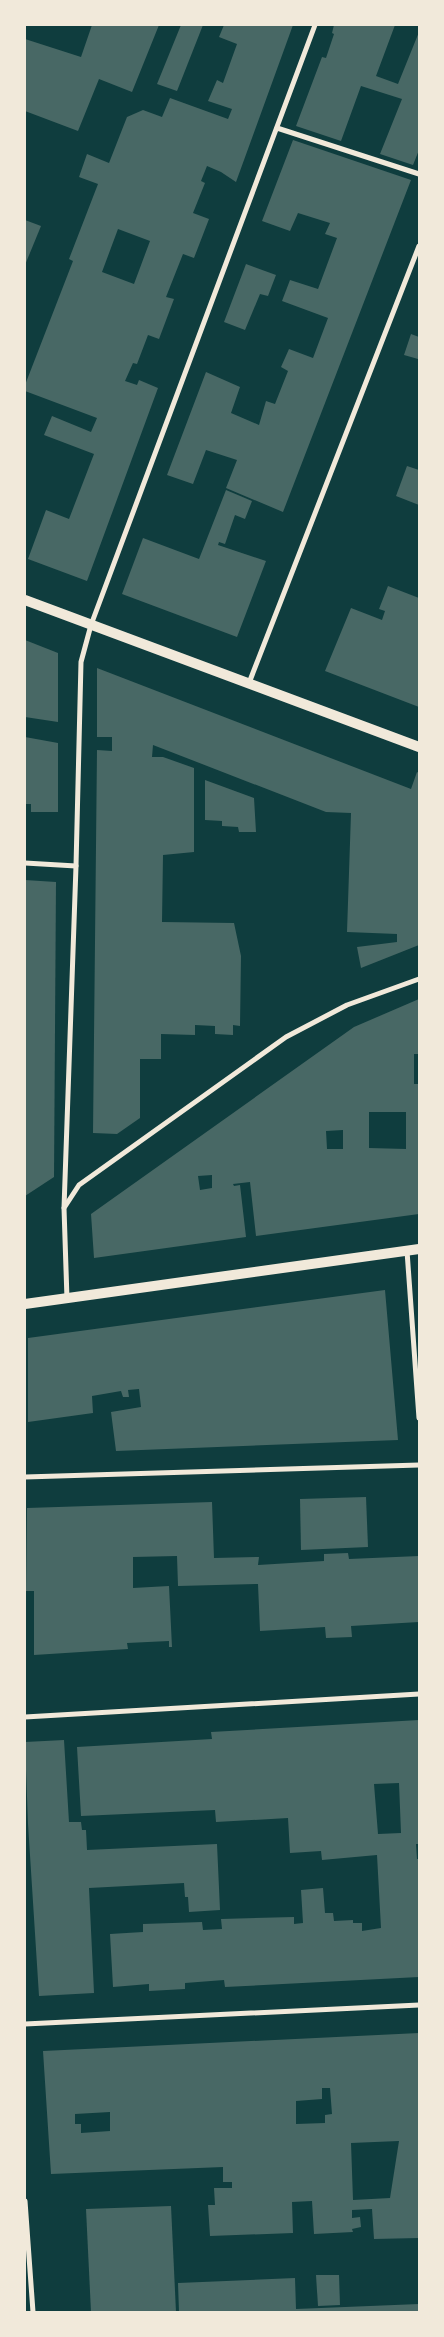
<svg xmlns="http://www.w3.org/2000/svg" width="444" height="2337" font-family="Roboto,sans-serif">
  <rect width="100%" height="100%" fill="#0f3d3e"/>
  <g fill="#486865" fill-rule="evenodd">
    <polygon points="92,25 159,25 132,92 99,79 78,131 25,111 25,39 81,57"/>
    <polygon points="181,25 203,25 177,91 157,84"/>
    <path d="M224 25H293L236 182 221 172 207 166 201 181 205 183 193 213 209 219 194 258 183 254 166 297 174 299 159 339 148 335 137 364 133 363 125 381 137 385 139 380 158 388 87 581 28 559 46 510 69 519 94 454 44 435 52 416 91 432 97 418 25 391V385L73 261 69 259 98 184 79 177 87 154 109 163 127 117 143 110 162 117 170 98 228 119 232 109 208 101 217 80 223 83 237 44 219 37ZM118 229 150 241 134 284 102 272Z"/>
    <polygon points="334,25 395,25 376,76 398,84 419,32 419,150 413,165 380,154 402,99 361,86 341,141 296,126 322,57 326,58 334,34 332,33"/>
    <polygon points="293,140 411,180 283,512 226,488 237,460 206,450 193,484 167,475 206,372 240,387 231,413 259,425 266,401 275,404 288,371 281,367 289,349 313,358 328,318 282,301 290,280 318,289 337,238 325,234 330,223 298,213 290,231 262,221"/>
    <polygon points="25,220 41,226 25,265"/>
    <polygon points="246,264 276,275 268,296 260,294 245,330 224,322"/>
    <polygon points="411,334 419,337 418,359 404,355"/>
    <polygon points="407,466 419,470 419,505 396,496"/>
    <polygon points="226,490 252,501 245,519 235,515 225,544 219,542 218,545 266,561 237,637 122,594 143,538 199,559"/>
    <polygon points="388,586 419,598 419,707 325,671 351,608 382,620 385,611 379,609"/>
    <polygon points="25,640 58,653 58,722 25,717"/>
    <polygon points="97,668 411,789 417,772 419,773 419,945 361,968 357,947 397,942 397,934 347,932 351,813 326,812 153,745 152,757 163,757 194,768 194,852 163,855 162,922 234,923 241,956 240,1026 233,1025 233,1035 215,1034 215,1026 195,1025 195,1035 161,1034 161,1059 140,1059 140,1118 117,1134 93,1133 97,750 112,751 112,737 97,737"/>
    <polygon points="25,737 58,743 58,812 31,812 31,804 25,804"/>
    <polygon points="205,780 254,798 256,832 239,832 238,827 222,826 222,821 205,820"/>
    <polygon points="25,880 56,882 54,1177 25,1196"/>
    <path d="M419 999V1054H414V1084H419V1214L256 1236 250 1182 233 1184 234 1186 240 1185 246 1237 94 1258 91 1214 354 1027ZM369 1112H406V1149L369 1148ZM343 1130V1149H327L326 1131ZM212 1175V1188L200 1190 198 1176Z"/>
    <polygon points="385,1290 398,1440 116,1451 111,1412 141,1407 139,1389 128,1390 129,1397 123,1397 121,1391 92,1396 93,1413 28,1422 28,1338"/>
    <polygon points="366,1497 368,1547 301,1550 300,1499"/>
    <polygon points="212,1502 214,1558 259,1557 258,1565 324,1561 324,1554 348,1553 349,1559 419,1556 419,1622 351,1626 352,1637 326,1638 325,1627 260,1631 258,1584 178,1586 177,1556 133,1557 133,1588 169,1586 172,1647 169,1647 169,1641 127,1643 128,1649 34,1655 34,1591 26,1591 27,1508"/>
    <path d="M419 1720V1844H416L417 1859H419V1977L225 1987 224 1980 185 1983V1989L149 1991V1984L113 1987 110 1934 143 1932V1924L202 1922 203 1930 222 1929 221 1919 294 1917V1924L303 1923 301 1890 323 1888 325 1913H333L334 1921 353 1920V1923H362V1931L381 1928 377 1855 322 1860 321 1851 290 1853 288 1818 216 1822 215 1810 81 1816 77 1747 212 1739 211 1732ZM399 1783 401 1833 378 1834 374 1784Z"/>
    <polygon points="64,1740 69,1822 81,1822 82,1830 86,1830 87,1850 217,1844 220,1910 189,1912 188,1897 185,1897 184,1883 89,1888 94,1993 39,1996 28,1824 25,1742"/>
    <path d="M419 2033V2238L374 2239 372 2209 352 2210V2218L360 2217 361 2227 352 2229 353 2232 314 2234 312 2201 292 2202 293 2233 210 2236 208 2205H215L214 2188H232V2182H223V2167L51 2174 43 2051ZM322 2088H330L332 2114 325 2115V2123L296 2124V2101L322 2099ZM110 2112V2131L81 2133V2124H75V2114ZM399 2141 390 2198 353 2200 351 2143Z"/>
    <polygon points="171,2206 176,2312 91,2312 86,2209"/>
    <polygon points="316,2275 339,2275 340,2305 318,2306"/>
    <polygon points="295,2278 296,2309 419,2304 419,2312 179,2312 178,2283"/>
  </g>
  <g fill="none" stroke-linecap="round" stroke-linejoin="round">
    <g stroke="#f1e9da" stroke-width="5">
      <polyline points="277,128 419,174"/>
      <polyline points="249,683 419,246"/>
      <polyline points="25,863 76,866"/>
      <polyline points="64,1208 76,866 81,662 91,625 315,25"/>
      <polyline points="407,1251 419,1418"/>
      <polyline points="67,1299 64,1208 79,1185 286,1037 347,1005 419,979"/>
      <polyline points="25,1477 419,1465"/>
      <polyline points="25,1717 419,1694"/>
      <polyline points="25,2024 419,2005"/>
      <polyline points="25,2201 33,2312"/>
    </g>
    <g stroke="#f1e9da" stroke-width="10">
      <polyline points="25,600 419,747"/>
      <polyline points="25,1304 419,1249"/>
    </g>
  </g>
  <rect width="444" height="2337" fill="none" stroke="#f1e9da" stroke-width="52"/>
</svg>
